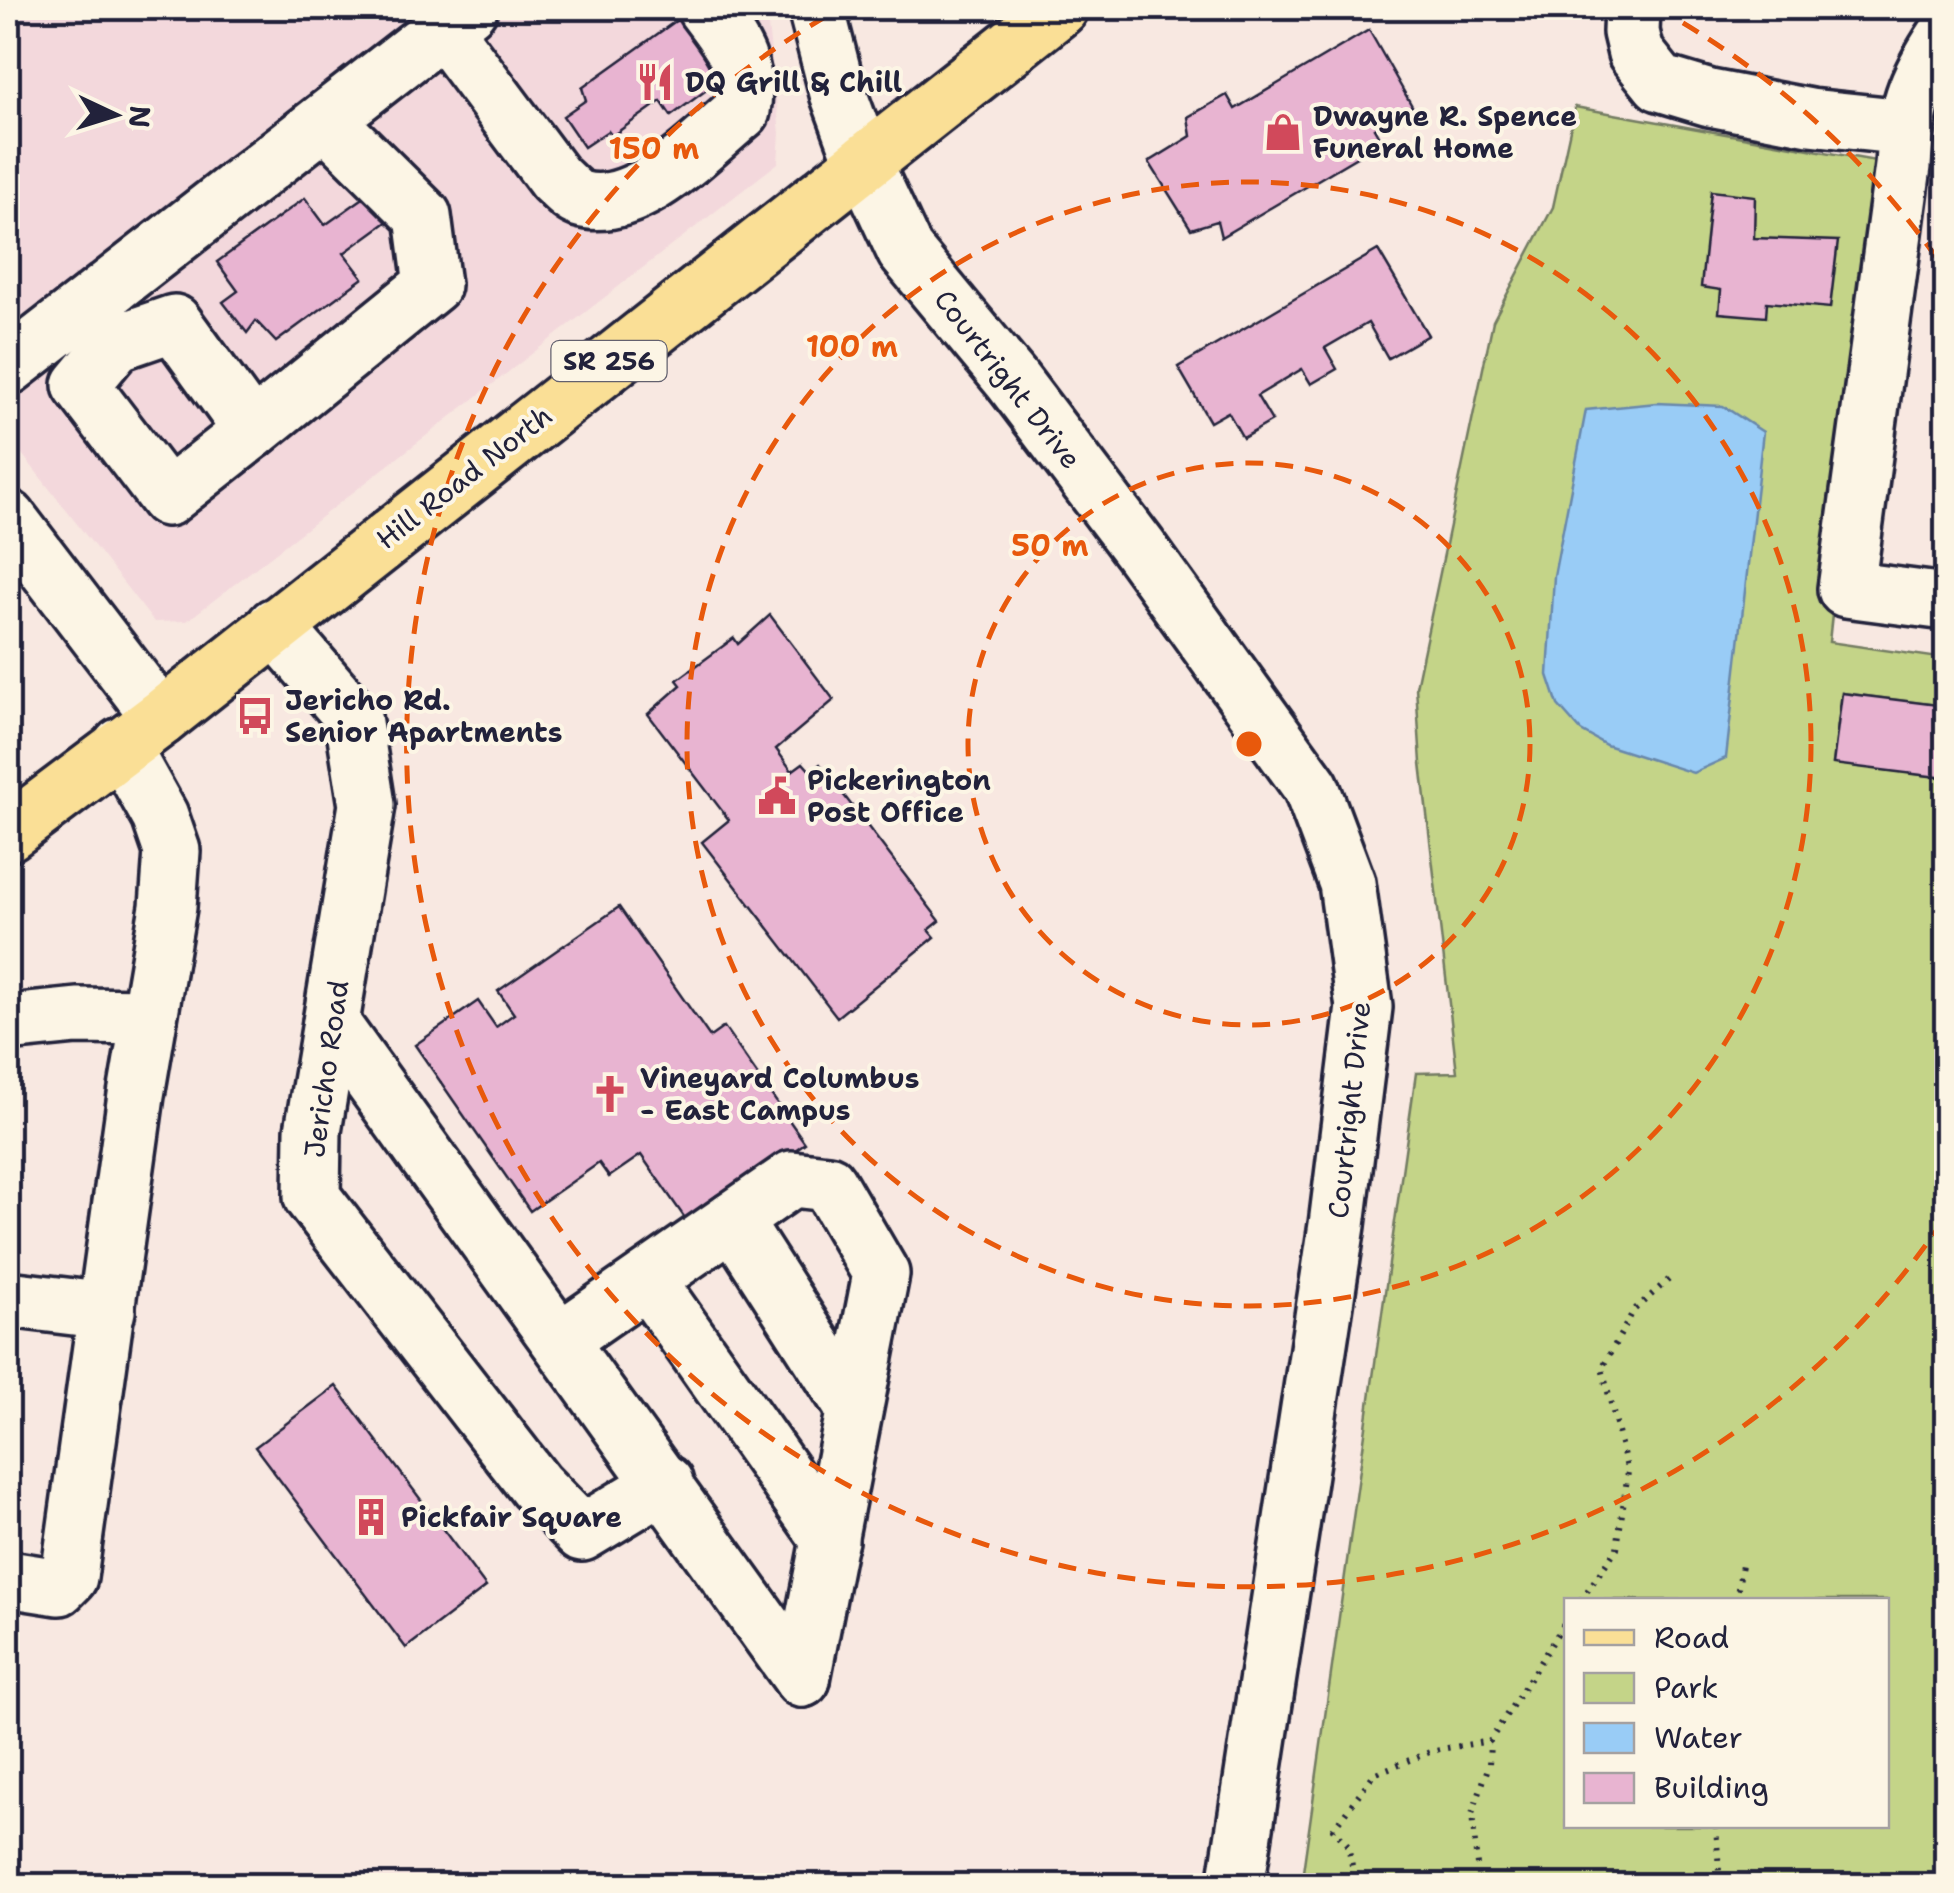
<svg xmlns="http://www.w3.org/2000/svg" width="1954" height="1893" font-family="'Shantell Sans',sans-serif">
  <rect width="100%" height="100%" fill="#f8e8e1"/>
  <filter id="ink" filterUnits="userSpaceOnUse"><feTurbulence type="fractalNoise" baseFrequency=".01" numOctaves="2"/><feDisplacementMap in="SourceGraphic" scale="20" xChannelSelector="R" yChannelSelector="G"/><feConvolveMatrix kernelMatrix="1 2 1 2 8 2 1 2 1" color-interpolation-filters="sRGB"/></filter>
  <g filter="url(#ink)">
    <polygon fill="#f3d8dc" points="8,8 766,8 780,133 778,163 187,621 154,622 8,436"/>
    <path fill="#c4d488" stroke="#737b62" stroke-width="2.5" fill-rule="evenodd" d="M1575 107 1881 162 1829 642 1946 659V706L1842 693 1833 763 1946 778V1885L1301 1886 1416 1073 1457 1072 1421 763 1416 687 1493 321 1553 207ZM1566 1600H1886V1826H1566Z"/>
    <polygon fill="#99ccf6" stroke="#6988ab" stroke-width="2.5" points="1657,403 1723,406 1763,432 1726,758 1693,773 1606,745 1581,731 1558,705 1548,675 1554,576 1586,410"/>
    <g fill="#e8b4d1" stroke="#22223b" stroke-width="2.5">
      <polygon points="684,15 727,75 671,116 661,101 612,136 608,131 584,147 563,116 586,100 582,88"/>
      <polygon points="1369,30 1412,106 1374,128 1382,142 1221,237 1217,221 1191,229 1149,162 1191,136 1188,117 1227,95 1235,109"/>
      <polygon points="1711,191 1755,196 1754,238 1838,241 1830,308 1767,302 1766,317 1719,313 1721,290 1701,287"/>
      <polygon points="369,194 388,221 344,253 363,278 276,342 256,321 247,333 223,302 238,291 217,262 305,198 325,225"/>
      <polygon points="1378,250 1428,335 1388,358 1368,323 1325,348 1337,369 1311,384 1302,369 1257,396 1272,421 1243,438 1228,412 1210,422 1178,367"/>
      <polygon points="770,615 834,700 776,749 792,771 803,763 811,772 820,764 940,921 929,930 935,937 837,1017 702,842 729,820 648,714 681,685 677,680 734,638 738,644"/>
      <polygon points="1842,693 1946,706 1946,778 1833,764"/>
      <polygon points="619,907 710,1037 724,1027 805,1143 689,1224 641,1155 609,1177 599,1163 530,1211 415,1045 478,1001 496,1027 514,1014 498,991"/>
      <polygon points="336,1386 486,1587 406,1648 255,1447"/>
    </g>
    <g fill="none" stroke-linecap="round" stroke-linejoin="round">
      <g stroke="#22223b" stroke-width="62">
        <g id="minor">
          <polyline points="816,8 838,93 863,161 905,251 1011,379 1139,548 1311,787 1347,883 1364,1007 1337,1225 1236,1886"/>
          <polyline points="1632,8 1631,32 1636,53 1660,83 1710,98 1810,117 1905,127"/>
          <path d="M443 29 555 179C563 186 571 196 580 199 636 216 702 144 742 111 750 63 732 44 705 8"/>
          <path d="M1946 35C1914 83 1906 108 1903 166L1846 589 1946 602"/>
          <polyline points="91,303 116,343 174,323 252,431 432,285 423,216 326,120"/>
          <polyline points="116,343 81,385 167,498 252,431"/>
          <polyline points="8,367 469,8"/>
          <polyline points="8,518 161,718"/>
          <polyline points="275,626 353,717 367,805 313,1131 312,1197 536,1486 582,1533 665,1483"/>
          <polyline points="8,1023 77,1016 149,1017"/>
          <polyline points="331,1023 802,1679"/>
          <polyline points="733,1220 854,1409"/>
          <polyline points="647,1280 830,1540"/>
          <polyline points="8,1299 107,1311"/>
          <polyline points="560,1340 792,1179 828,1183 881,1274 802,1679"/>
          <polyline points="8,1579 59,1587 69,1577 136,1095 168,907 172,851 160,816 121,746"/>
        </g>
      </g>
      <g stroke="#22223b" stroke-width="62">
        <polyline id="major" points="8,833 161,718 1060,8"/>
      </g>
      <g stroke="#22223b" stroke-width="6" stroke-dasharray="2.5 8" stroke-linecap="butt">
        <polyline points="1581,1600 1617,1548 1628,1472 1602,1368 1634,1310 1674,1275"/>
        <polyline points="1736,1600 1743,1559"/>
        <polyline points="1716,1826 1720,1886"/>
        <polyline points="1356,1886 1348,1845 1333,1829 1374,1774 1435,1750 1490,1741 1566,1621"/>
        <polyline points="1479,1886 1472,1814 1489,1765 1490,1741"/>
      </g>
      <use href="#minor" stroke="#fcf5e5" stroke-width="55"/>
      <use href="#major" stroke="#fadf96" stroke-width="55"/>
    </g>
  </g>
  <g fill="none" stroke="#e8590c" stroke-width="5" stroke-dasharray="18 12">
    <circle cx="1249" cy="744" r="281"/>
    <circle cx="1249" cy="744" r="562"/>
    <path d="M1943 1221A842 842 0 1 1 841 8M1657 8A842 842 0 0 1 1943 267"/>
  </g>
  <defs>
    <g id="restaurant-bare" transform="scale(3)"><path d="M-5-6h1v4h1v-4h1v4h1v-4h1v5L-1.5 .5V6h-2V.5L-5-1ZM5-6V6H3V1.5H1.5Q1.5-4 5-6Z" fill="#d1495b" stroke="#fcf5e5" stroke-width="2.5" paint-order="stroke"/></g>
    <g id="shop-bare" transform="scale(3)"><path d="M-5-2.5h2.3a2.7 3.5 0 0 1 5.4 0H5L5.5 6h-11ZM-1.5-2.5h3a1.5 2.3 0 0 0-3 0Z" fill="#d1495b" stroke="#fcf5e5" stroke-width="2.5" paint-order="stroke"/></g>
    <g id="bus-bare" transform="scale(3)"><path d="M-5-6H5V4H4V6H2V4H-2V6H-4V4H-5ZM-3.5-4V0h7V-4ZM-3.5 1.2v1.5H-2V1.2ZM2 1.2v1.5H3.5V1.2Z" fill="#d1495b" stroke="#fcf5e5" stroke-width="2.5" paint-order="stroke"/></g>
    <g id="civic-bare" transform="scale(3)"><path d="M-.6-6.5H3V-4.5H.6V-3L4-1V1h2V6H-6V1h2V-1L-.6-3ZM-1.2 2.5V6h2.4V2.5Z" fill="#d1495b" stroke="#fcf5e5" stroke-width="2.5" paint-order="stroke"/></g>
    <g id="church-bare" transform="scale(3)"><path d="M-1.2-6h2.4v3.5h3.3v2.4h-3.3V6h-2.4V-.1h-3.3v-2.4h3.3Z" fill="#d1495b" stroke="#fcf5e5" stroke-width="2.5" paint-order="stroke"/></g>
    <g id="building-bare" transform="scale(3)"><path d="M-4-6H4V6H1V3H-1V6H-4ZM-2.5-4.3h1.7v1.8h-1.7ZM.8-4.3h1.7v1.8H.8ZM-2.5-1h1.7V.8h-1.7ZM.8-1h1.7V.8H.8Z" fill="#d1495b" stroke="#fcf5e5" stroke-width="2.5" paint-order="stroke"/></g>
  </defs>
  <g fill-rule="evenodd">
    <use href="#restaurant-bare" x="655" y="82"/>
    <use href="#shop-bare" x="1283" y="132"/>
    <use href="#bus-bare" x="255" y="716"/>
    <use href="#civic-bare" x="777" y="796"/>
    <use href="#church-bare" x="610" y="1094"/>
    <use href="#building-bare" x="371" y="1517"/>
  </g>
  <g text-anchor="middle" stroke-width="8" stroke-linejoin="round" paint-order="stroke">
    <rect fill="#fcf5e5" stroke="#63616e" stroke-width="2.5" x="551.5" y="341" width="115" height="40" rx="8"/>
    <g font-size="25" font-weight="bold" fill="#22223b">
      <text x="609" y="370">SR 256</text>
    </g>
    <g font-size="28" font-weight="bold" fill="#22223b" stroke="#fcf5e5" text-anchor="start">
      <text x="685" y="92">DQ Grill &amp; Chill</text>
      <text x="1313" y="126">Dwayne R. Spence<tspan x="1313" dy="32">Funeral Home</tspan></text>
      <text x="285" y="710">Jericho Rd.<tspan x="285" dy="32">Senior Apartments</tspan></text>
      <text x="807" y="790">Pickerington<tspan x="807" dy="32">Post Office</tspan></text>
      <text x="640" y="1088">Vineyard Columbus<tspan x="640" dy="32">- East Campus</tspan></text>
      <text x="401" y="1527">Pickfair Square</text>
    </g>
    <g font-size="28" fill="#22223b" stroke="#fcf5e5">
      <text transform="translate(1008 379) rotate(52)" y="10">Courtright Drive</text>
      <text transform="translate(464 477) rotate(-38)" y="10">Hill Road North</text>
      <text transform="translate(326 1069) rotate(-82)" y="10">Jericho Road</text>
      <text transform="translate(1349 1110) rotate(-84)" y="10">Courtright Drive</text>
    </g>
  </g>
  <circle cx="1249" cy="744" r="15" fill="#e8590c" stroke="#fcf5e5" stroke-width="5"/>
  <g font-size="30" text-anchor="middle" font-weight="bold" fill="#e8590c" stroke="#fcf5e5" stroke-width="8" stroke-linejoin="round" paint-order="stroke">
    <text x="654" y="159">150 m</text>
    <text x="852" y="357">100 m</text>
    <text x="1050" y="556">50 m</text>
  </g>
  <rect width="1954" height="1893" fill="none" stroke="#fcf5e5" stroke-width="40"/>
  <rect x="20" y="20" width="1914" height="1853" fill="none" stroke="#22223b" stroke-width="4" filter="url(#ink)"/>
  <rect x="1564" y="1598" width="325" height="230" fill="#fcf5e5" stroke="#a5a1a1" stroke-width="2.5"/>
  <rect x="1584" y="1630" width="50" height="15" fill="#fadf96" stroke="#a5a1a1" stroke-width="2.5"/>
  <text x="1654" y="1648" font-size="30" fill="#22223b">Road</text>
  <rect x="1584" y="1673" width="50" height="30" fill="#c4d488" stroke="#a5a1a1" stroke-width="2.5"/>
  <text x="1654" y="1698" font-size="30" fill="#22223b">Park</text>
  <rect x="1584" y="1723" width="50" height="30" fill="#99ccf6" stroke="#a5a1a1" stroke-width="2.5"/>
  <text x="1654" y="1748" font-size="30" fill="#22223b">Water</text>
  <rect x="1584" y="1773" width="50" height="30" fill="#e8b4d1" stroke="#a5a1a1" stroke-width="2.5"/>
  <text x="1654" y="1798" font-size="30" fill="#22223b">Building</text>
  <g transform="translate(115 115) rotate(94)" stroke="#fcf5e5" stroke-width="8" paint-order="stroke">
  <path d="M0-8L18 38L0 25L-18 38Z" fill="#22223b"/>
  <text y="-15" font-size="28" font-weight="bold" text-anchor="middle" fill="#22223b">N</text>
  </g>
</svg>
